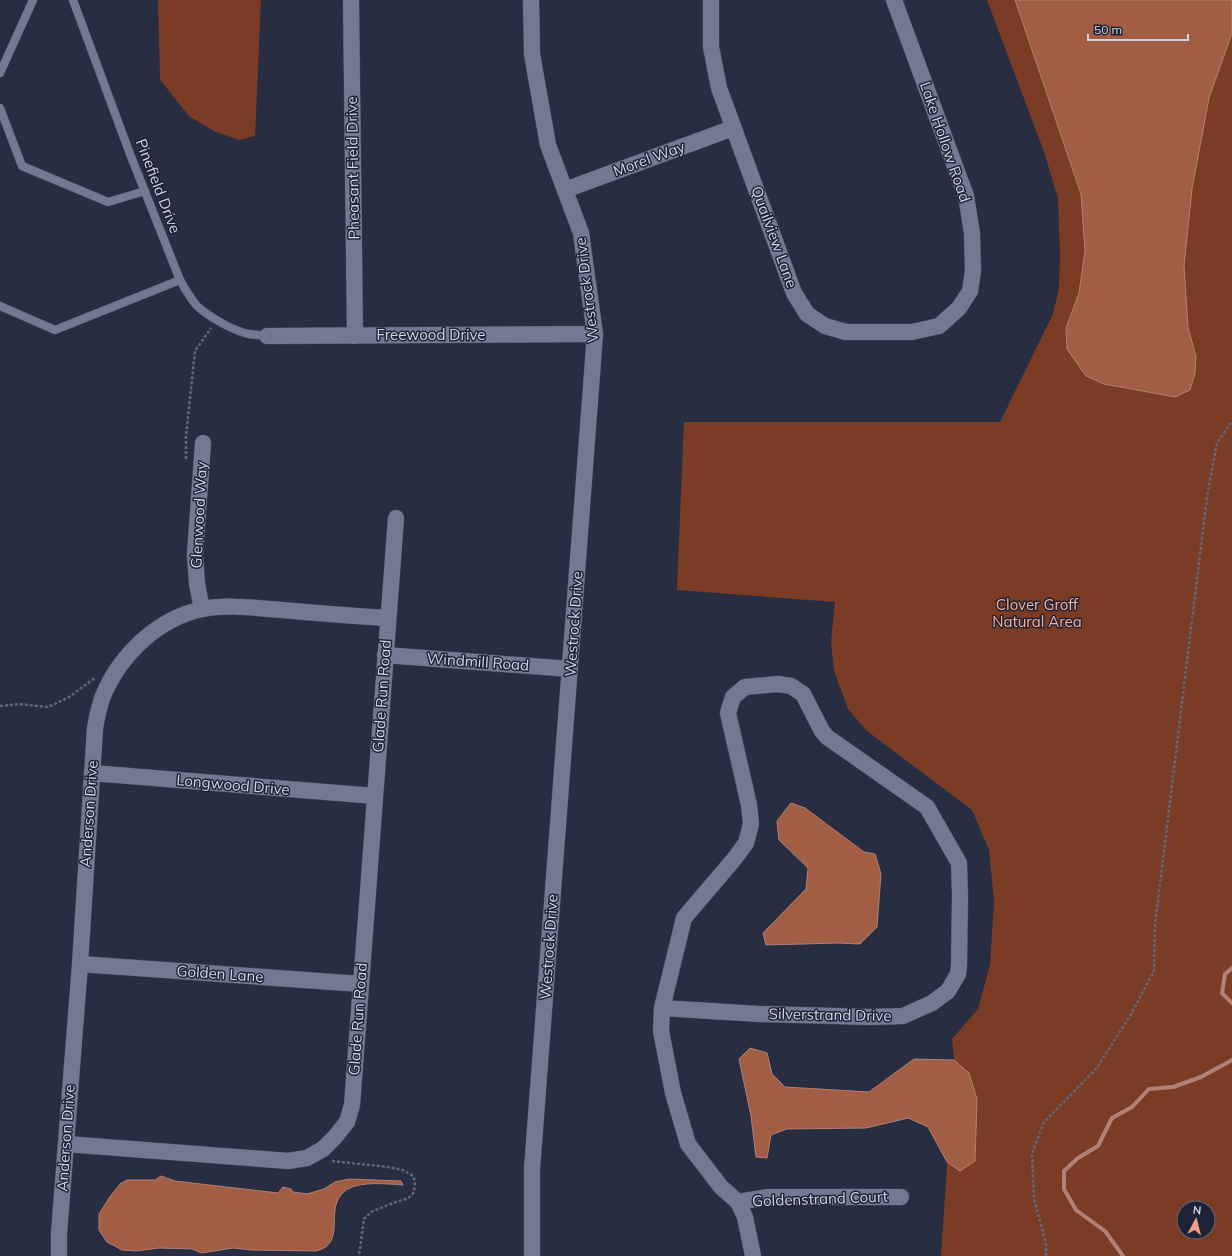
<svg xmlns="http://www.w3.org/2000/svg" width="1232" height="1256" font-family="Mulish,sans-serif">
  <rect width="100%" height="100%" fill="#282d42"/>
  <g fill="#7b3c26" fill-rule="evenodd">
    <polygon points="158,0 261,0 255,136 239,140 216,132 190,117 160,80"/>
    <path d="M987 0H1232V1256H941L954 1060 952 1039 978 1009 990 965 994 902 989 850 972 810 867 731 848 709 834 671 831 642 835 602 677 590 684 422H1000L1053 314 1059 288 1060 254 1058 198 1044 152ZM1184 1208H1208V1232H1184Z"/>
  </g>
  <g fill="#a25d45" stroke="#b08174">
    <polygon points="1015,0 1232,0 1232,33 1209,98 1192,189 1184,266 1188,327 1196,357 1195,373 1190,390 1175,397 1104,384 1086,376 1067,349 1066,328 1079,293 1085,251 1081,194"/>
    <polygon points="791,803 805,808 864,852 875,854 881,874 877,927 860,944 838,943 766,945 763,933 806,889 808,868 779,840 777,821"/>
    <polygon points="750,1048 767,1053 772,1074 785,1087 869,1092 914,1059 954,1060 969,1073 977,1099 975,1161 960,1171 947,1162 928,1127 908,1118 866,1128 787,1129 771,1135 767,1158 756,1157 751,1116 739,1059"/>
    <path d="M161 1176 175 1181 278 1193 283 1187 291 1189 293 1192 307 1194 324 1189 335 1182 349 1179 401 1181 403 1185C387 1184 362 1181 348 1189 345 1190 343 1193 341 1195 326 1213 346 1244 316 1251L251 1250 233 1248 202 1253 192 1249 159 1248 136 1251 122 1250 107 1242 99 1230V1214L109 1198 120 1184 127 1180H155Z"/>
  </g>
  <g fill="none" stroke-linecap="round" stroke-linejoin="round">
    <g stroke="#b08174" stroke-width="4">
      <polyline points="1232,968 1225,974 1222,993 1232,1003"/>
      <polyline points="1123,1256 1105,1231 1076,1210 1064,1189 1064,1171 1078,1158 1098,1146 1112,1118 1132,1107 1149,1089 1173,1087 1201,1077 1232,1060"/>
    </g>
    <g stroke="#474b5c" stroke-width="9">
      <g id="lane">
        <path d="M73 0 130 154 180 280C185 289 190 298 197 306 208 316 233 331 249 334 255 335 261 335 267 336"/>
        <polyline points="0,73 33,0"/>
        <polyline points="0,108 22,166 108,202 145,191"/>
        <polyline points="0,306 55,330 180,280"/>
      </g>
    </g>
    <g stroke="#474b5c" stroke-width="17">
      <g id="street">
        <polyline points="351,0 355,336"/>
        <polyline points="531,0 532,54 548,145 581,233 595,334 532,1169 532,1256"/>
        <polyline points="711,0 711,47 719,88 794,293 807,314 825,326 846,332 912,332 939,326 959,308 970,291 973,271 972,233 966,196 894,0"/>
        <polyline points="565,190 733,128"/>
        <polyline points="267,336 595,334"/>
        <polyline points="202,609 197,584 195,554 203,443"/>
        <polyline points="385,655 570,669"/>
        <polyline points="92,773 375,796"/>
        <polyline points="80,964 361,984"/>
        <polyline points="662,1008 759,1014 871,1017 903,1016 932,1003 948,991 958,974 959,965 960,896 959,863 927,807 827,737 822,731 803,694 791,686 778,684 745,687 733,697 728,713 749,805 751,824 746,843 735,858 684,918 662,1008 661,1031 673,1093 688,1144 721,1187 738,1202 745,1217 753,1256"/>
        <polyline points="66,1144 288,1161 307,1158 323,1149 335,1137 347,1122 352,1105 396,518"/>
        <polyline points="738,1202 768,1197 901,1197"/>
        <path d="M59 1256V1233L80 964 95 728C97 717 99 706 103 696 120 655 158 618 203 609 229 604 255 608 282 610 317 613 352 616 388 618"/>
      </g>
    </g>
    <g stroke="#63677a" stroke-width="2.5" stroke-dasharray="3 2" stroke-linecap="butt">
      <polyline points="186,459 186,436 195,351 211,328"/>
      <polyline points="0,706 19,704 48,707 69,697 95,678"/>
      <polyline points="332,1161 388,1167 403,1170 413,1176 415,1182 414,1192 411,1196 406,1199 393,1203 371,1212 364,1219 359,1256"/>
      <polyline points="1046,1256 1046,1243 1034,1199 1032,1153 1044,1122 1096,1069 1130,1016 1154,971 1155,925 1207,497 1217,443 1232,421"/>
    </g>
    <use href="#lane" stroke="#727992" stroke-width="8"/>
    <use href="#street" stroke="#727992" stroke-width="16"/>
  </g>
  <g text-anchor="middle" stroke-width="3" stroke-linejoin="round" paint-order="stroke">
    <g font-size="15" fill="#d1d5e3" stroke="#1e2338">
      <text transform="translate(945 142) rotate(71)" y="5">Lake Hollow Road</text>
      <text transform="translate(649 159) rotate(-20)" y="5">Morel Way</text>
      <text transform="translate(353 168) rotate(-91)" y="5">Pheasant Field Drive</text>
      <text transform="translate(158 186) rotate(69)" y="5">Pinefield Drive</text>
      <text transform="translate(774 237) rotate(70)" y="5">Quailview Lane</text>
      <text transform="translate(587 290) rotate(-97)" y="5">Westrock Drive</text>
      <text x="431" y="340">Freewood Drive</text>
      <text transform="translate(199 515) rotate(-87)" y="5">Glenwood Way</text>
      <text transform="translate(574 624) rotate(-86)" y="5">Westrock Drive</text>
      <text transform="translate(478 662) rotate(4)" y="5">Windmill Road</text>
      <text transform="translate(382 696) rotate(-86)" y="5">Glade Run Road</text>
      <text transform="translate(233 785) rotate(5)" y="5">Longwood Drive</text>
      <text transform="translate(89 814) rotate(-86)" y="5">Anderson Drive</text>
      <text transform="translate(549 947) rotate(-86)" y="5">Westrock Drive</text>
      <text transform="translate(220 974) rotate(4)" y="5">Golden Lane</text>
      <text transform="translate(830 1015) rotate(1)" y="5">Silverstrand Drive</text>
      <text transform="translate(358 1019) rotate(-86)" y="5">Glade Run Road</text>
      <text transform="translate(66 1138) rotate(-86)" y="5">Anderson Drive</text>
      <text transform="translate(820 1199) rotate(-2)" y="5">Goldenstrand Court</text>
    </g>
    <g font-size="15" fill="#feae92" stroke="#1e2338">
      <text x="1037" y="610">Clover Groff<tspan x="1037" dy="17">Natural Area</tspan></text>
    </g>
  </g>
  <g transform="translate(1196 1220) rotate(7)"><circle r="19" fill="#1e2338" stroke="#666a7c"/>
  <path d="M0-3L7 15L0 10L-7 15Z" fill="#f39f82"/>
  <text y="-6" font-size="11" font-weight="bold" text-anchor="middle" fill="#d1d5e3">N</text>
  </g>
  <path d="M1088 34v6h100v-6" fill="none" stroke="#d1d5e3" stroke-width="2"/>
  <text x="1094" y="34" font-size="12" fill="#d1d5e3" stroke="#1e2338" stroke-width="3" paint-order="stroke">50 m</text>
</svg>
